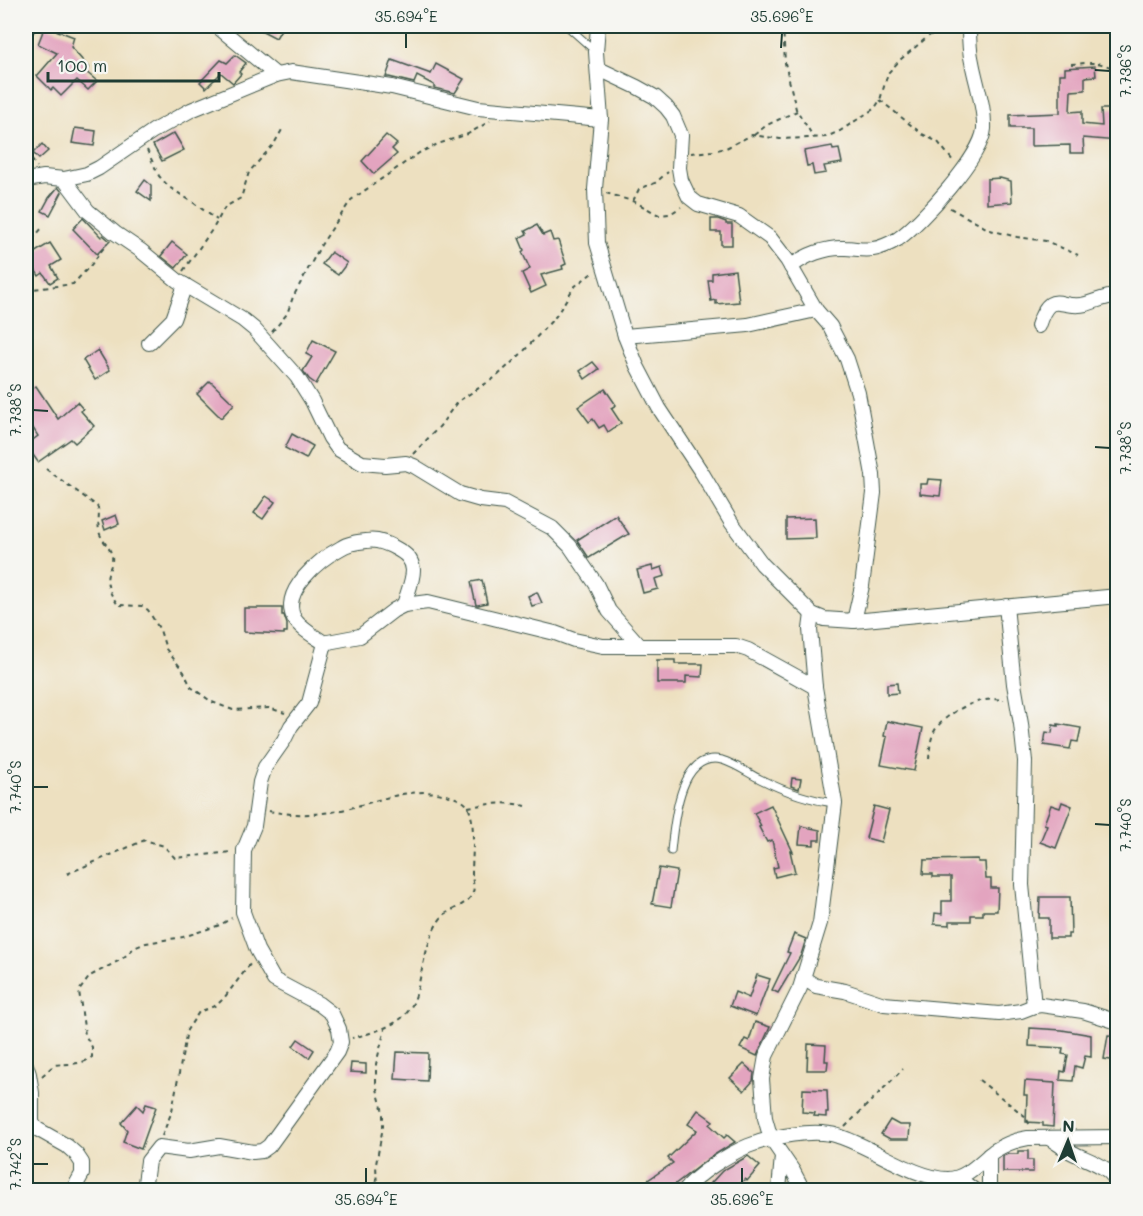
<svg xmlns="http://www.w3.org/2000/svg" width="1143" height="1216" font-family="Mali,sans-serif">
  <rect width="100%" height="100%" fill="#f6f6f2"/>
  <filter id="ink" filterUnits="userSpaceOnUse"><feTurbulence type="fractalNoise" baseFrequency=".0167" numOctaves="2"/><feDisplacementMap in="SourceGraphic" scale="12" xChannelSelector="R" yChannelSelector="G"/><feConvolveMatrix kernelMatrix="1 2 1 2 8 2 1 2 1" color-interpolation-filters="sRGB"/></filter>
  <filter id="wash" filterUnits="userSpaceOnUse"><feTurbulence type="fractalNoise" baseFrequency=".008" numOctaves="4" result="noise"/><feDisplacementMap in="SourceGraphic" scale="24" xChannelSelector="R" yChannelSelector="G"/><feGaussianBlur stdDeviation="1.35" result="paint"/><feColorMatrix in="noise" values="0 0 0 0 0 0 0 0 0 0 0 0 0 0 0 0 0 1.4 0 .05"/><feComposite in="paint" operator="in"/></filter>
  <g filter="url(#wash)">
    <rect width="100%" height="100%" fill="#ede0c0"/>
    <g id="blocks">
      <g fill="#e3a4bf">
        <polygon points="45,26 74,37 71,47 89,68 85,71 97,81 88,90 77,80 61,96 53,88 51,90 37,76 57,53 38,44"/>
        <polygon points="253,26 283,26 276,38"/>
        <polygon points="235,55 246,63 239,72 241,74 233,83 221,73 206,88 200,82 221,60 227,63"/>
        <polygon points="392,60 431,74 436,64 464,79 455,93 434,88 434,85 417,76 414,83 389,77 386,77"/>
        <polygon points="1095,66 1096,76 1085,77 1085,90 1071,91 1070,112 1082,111 1082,124 1102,126 1101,109 1118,109 1118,141 1083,138 1084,153 1070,153 1070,145 1031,146 1031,128 1010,128 1010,115 1060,113 1060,74 1065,74 1065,68"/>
        <polygon points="75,128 96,131 94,146 72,143"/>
        <polygon points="174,133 184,150 162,161 153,145"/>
        <polygon points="386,135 397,144 392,149 397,154 374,174 362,161"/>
        <polygon points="42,144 48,151 39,159 33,153"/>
        <polygon points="832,146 833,150 839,149 842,163 824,166 826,173 814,175 812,165 807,166 804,151"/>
        <polygon points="1000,178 1011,181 1012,202 987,204 987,179"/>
        <polygon points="145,180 151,185 151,201 137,191"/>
        <polygon points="58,187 62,192 50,215 42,211 49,198"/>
        <polygon points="83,218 101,237 103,235 110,241 97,254 73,229"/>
        <polygon points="711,219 718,219 726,222 726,224 732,224 732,245 721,245 721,232 711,232"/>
        <polygon points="537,225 543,235 550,232 553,241 558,240 566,264 562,266 563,269 541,275 546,286 531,293 522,273 530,269 522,252 524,250 519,238 527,234 525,231"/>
        <polygon points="172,242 187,254 176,268 161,256"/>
        <polygon points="50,243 61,260 51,266 58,278 50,283 43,273 39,276 27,257"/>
        <polygon points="331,252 347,263 338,275 322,264"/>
        <polygon points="735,270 739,302 716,304 716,300 711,301 708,280 712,280 712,273"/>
        <polygon points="313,340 335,351 316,384 309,379 303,371 312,357 306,354"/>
        <polygon points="98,350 110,370 95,380 83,360"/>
        <polygon points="593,362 599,369 585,379 580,371"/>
        <polygon points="210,381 234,404 221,418 197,394"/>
        <polygon points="36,386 58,419 77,402 83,409 81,411 94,426 75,443 71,439 38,462 26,445 38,436 26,417 26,393"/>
        <polygon points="605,389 616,405 611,408 621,423 608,432 604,425 599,428 593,419 589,422 578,407"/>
        <polygon points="292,434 313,446 306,459 285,448"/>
        <polygon points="928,479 942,480 940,496 920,494 920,484 927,484"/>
        <polygon points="266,496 275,502 263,519 254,513"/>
        <polygon points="116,515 119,524 105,530 102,521"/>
        <polygon points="616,515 629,534 589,558 577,540"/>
        <polygon points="815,518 816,538 786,539 786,519"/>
        <polygon points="652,566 653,570 662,567 665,576 655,579 658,589 643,593 637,570"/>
        <polygon points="482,580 487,603 478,605 476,605 471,582"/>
        <polygon points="537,592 542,603 532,606 528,596"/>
        <polygon points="244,608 282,608 282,615 284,615 287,624 287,632 284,632 284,634 244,632"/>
        <polygon points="657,660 675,660 675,664 703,664 702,677 686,676 686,683 657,683"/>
        <polygon points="897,683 898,693 887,694 887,684"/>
        <polygon points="887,721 923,728 914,771 881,765 887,737 884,736"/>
        <polygon points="1058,724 1081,728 1078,742 1072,741 1070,749 1044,745 1046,732 1052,733 1053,725 1058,726"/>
        <polygon points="792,778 801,779 799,789 791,786"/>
        <polygon points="1062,802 1072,806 1056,848 1040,842 1047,825 1044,824 1051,805 1060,808"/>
        <polygon points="771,805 793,852 790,851 795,872 775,877 773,868 778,867 772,840 767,842 759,827 761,826 754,813"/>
        <polygon points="874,806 889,810 881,842 866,838"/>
        <polygon points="801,826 820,830 820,840 814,840 814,845 799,844"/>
        <polygon points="978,859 978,862 985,862 986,879 991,879 991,888 998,888 997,911 983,911 983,915 971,915 971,921 949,921 949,925 934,924 935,913 942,914 942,901 951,901 951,877 933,877 933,874 923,874 924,860"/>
        <polygon points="659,868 677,871 671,907 652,904"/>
        <polygon points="1040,897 1070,897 1071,934 1068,934 1068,938 1049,938 1049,918 1039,918"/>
        <polygon points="794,934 806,939 801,955 778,993 772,990 790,953 787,952"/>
        <polygon points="757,975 770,979 756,1016 730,1006 735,992 749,998"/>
        <polygon points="755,1022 770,1027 757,1056 740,1048 745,1039 749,1041"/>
        <polygon points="1030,1028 1062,1030 1091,1035 1091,1057 1085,1056 1082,1068 1075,1066 1073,1081 1060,1080 1061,1071 1065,1072 1068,1055 1062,1054 1063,1048 1029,1046"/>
        <polygon points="1108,1035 1117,1036 1118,1061 1104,1059"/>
        <polygon points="298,1039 314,1050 309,1058 293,1046"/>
        <polygon points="808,1044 826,1045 825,1061 828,1061 827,1070 807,1070"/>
        <polygon points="397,1052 428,1053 427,1081 395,1079"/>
        <polygon points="351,1063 366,1064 366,1073 350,1072"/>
        <polygon points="744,1064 754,1073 753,1081 744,1091 730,1078"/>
        <polygon points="1025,1081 1055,1083 1053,1127 1043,1126 1043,1123 1026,1122 1027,1095 1024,1095"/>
        <polygon points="803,1089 827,1090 828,1113 826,1113 826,1117 814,1116 815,1113 802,1112"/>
        <polygon points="146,1104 156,1107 141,1149 123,1142 127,1130 121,1123 137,1105 143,1111"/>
        <polygon points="698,1110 713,1121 710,1125 724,1138 727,1135 735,1142 709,1158 674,1185 676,1191 656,1191 648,1180 673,1163 668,1158 697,1130 688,1124"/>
        <polygon points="890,1120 899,1125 910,1125 909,1139 890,1139 881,1134"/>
        <polygon points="1018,1151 1028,1151 1028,1160 1033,1160 1033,1172 1003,1172 1003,1156 1008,1154 1018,1154"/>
        <polygon points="748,1156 760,1166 747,1181 745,1179 732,1191 719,1191 711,1183 722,1171"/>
      </g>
    </g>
  </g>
  <g filter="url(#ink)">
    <use href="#blocks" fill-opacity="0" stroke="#3e5549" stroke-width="1.5"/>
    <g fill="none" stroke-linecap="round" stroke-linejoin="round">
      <g stroke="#3e5549" stroke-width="9">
        <g id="service">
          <polyline points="567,26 594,50"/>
          <path d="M671 851C674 824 679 750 722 760 735 764 748 773 760 779 784 791 808 800 835 803"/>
        </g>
      </g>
      <g stroke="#3e5549" stroke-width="16">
        <g id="minor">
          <polyline points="217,26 276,75"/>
          <polyline points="598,26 596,52 601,119 595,189 597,243 625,336 637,366 659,408 702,473 731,522 762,564 812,614 824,619 854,621 1118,596"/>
          <polyline points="599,69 637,87 655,97 666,107 673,116 681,135 679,168 681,180 689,197 698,204 739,216 770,238 787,260 816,310 830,326 847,359 858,393 873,475 874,493 862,586 854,621"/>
          <polyline points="64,179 88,211 115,233 140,250 178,281 243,320 254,329 297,377 312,401 330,438 338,449 362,463 385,465 406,463 414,466 460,494 481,500 505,503 552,528 570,546 596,584 609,611 639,645"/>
          <polyline points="26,180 44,177 64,179 87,174 99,168 153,131 191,110 276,75 291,72 392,87 478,108 601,119"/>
          <path d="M791 267C804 255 827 247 845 248 854 248 864 251 873 249 881 248 891 243 898 239 921 223 982 156 984 129 985 107 976 84 972 62 969 50 969 38 969 26"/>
          <path d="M1038 326C1051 286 1060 311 1086 304 1097 301 1105 296 1118 296"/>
          <polyline points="625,336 748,325 816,310"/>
          <polyline points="149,343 173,319 185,285"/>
          <polyline points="1006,606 1014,684 1021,724 1025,761 1022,885 1034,1006"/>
          <path d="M326 644C316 637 300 629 294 618 280 591 320 559 341 548 348 543 358 542 367 541 378 539 388 544 397 549 406 554 412 559 413 570 413 581 407 594 404 605"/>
          <polyline points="803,978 816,986 845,991 884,1004 999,1014 1021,1011 1034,1006 1041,1005 1083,1011 1118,1022"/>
          <polyline points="26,1065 29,1074 32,1093 32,1123 37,1129 67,1146 76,1154 82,1163 82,1174 73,1190"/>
          <path d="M1049 1138C1057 1143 1065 1149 1073 1153 1089 1161 1113 1167 1118 1186"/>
          <polyline points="958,1178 974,1190"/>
          <polyline points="144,1190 148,1161 159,1147 189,1151 219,1146 253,1152 262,1151 269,1146 337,1052 341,1042 339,1029 332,1014 319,1004 274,980 257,950 243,912 244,850 254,826 260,782 265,767 284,740 291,726 309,703 324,647 328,642 360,636 394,610 404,605 428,602 555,633 574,640 603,646 736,646 748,650 815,687"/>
          <path d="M685 1190C697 1174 729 1154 748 1146 770 1137 815 1128 838 1136 871 1146 915 1179 948 1179 966 1179 981 1161 994 1151 1005 1144 1015 1140 1028 1138L1118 1137"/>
          <polyline points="779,1190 782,1156"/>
          <polyline points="803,1190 793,1171 771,1139 765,1118 762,1079 766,1056 800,988 820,923 835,803 815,687 810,629 812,614"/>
          <polyline points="989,1190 989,1155"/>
        </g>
      </g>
      <g stroke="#3e5549" stroke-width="2" stroke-dasharray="4.5 4.5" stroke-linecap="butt">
        <polyline points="783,26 785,63 796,109 814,138"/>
        <polyline points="26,59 35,26"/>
        <path d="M1071 64C1090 63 1102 60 1118 72"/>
        <polyline points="880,100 922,134 938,142 953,161"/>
        <polyline points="754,135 767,125 797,111"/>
        <polyline points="147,150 159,176 169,187 194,203 217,220"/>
        <polyline points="26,152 37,167"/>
        <polyline points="691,153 713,151 726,148 752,135 780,139 808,138 826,137 840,131 875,108 880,100 888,73 901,59 930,35 956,26"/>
        <polyline points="606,193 635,202 659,215 670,214 681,207"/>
        <polyline points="633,201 639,189 655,183 668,172"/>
        <polyline points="950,208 990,230 1017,237 1046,241 1078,255"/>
        <polyline points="26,246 44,226"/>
        <polyline points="183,271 214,227 225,207 241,198 249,172 274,144 283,128"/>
        <polyline points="26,290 73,284 91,265 108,242"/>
        <polyline points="272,332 287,314 293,297 321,245 351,200 419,153 438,144 468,134 490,121"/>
        <polyline points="413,454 440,426 457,402 496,377 522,353 556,316 574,287 592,273"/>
        <path d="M46 469 97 506C101 515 97 521 99 530 100 540 110 546 112 556 113 563 110 567 108 574 105 586 112 596 118 605L142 606 148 610 160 630 166 649 184 672 191 687 212 702 233 710 269 708 285 713"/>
        <path d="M929 759C930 749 930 736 937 727 952 709 981 696 1004 700"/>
        <path d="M468 807C489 804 506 801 526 806"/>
        <path d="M269 811C292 816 323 815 346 809 383 800 415 784 453 797 458 799 465 801 468 807 473 817 473 831 473 843 473 853 472 864 472 875 472 880 475 887 473 892 469 904 454 908 445 914 438 920 434 929 431 937 409 1000 430 1019 352 1038"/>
        <polyline points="67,874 145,840 164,846 175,858 232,852"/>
        <path d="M42 1076 54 1065C68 1063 80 1066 92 1057V1047L85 1035 79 991 90 976 122 959 134 948 146 943 183 937 220 925 232 918"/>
        <polyline points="979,1080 1026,1117 1030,1126"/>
        <polyline points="845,1127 903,1069"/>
        <polyline points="162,1136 172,1111 187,1030 199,1012 217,1005 224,998 251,963"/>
        <polyline points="377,1190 376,1164 383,1127 383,1112 376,1085 376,1064 385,1029"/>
      </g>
      <use href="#service" stroke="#fff" stroke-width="7"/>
      <use href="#minor" stroke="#fff" stroke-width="14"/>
    </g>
  </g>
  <path fill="none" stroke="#1f3d34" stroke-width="2" d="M406 48V33M781 48 782 33M1095 70 1110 71M33 410 48 411M1095 447 1110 448M33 787H48M1095 824 1110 825M33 1164H48M366 1183V1168M742 1183V1168"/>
  <rect width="1143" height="1216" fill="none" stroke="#f6f6f2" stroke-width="66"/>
  <g transform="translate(1068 1141) rotate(2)" stroke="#f6f6f2" stroke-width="4.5" paint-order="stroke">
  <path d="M0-4.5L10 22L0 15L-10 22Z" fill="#1f3d34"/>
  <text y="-9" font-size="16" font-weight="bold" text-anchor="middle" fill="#1f3d34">N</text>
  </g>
  <path d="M48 72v9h171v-9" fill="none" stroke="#1f3d34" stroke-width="3"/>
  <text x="57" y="72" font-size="18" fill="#1f3d34" stroke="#f6f6f2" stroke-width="4.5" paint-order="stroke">100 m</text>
  <rect x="33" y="33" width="1077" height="1150" fill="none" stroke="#1f3d34" stroke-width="2"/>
  <g font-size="15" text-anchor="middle" fill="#1f3d34">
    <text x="406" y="22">35.694°E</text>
    <text x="782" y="22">35.696°E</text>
    <text transform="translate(1126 71) rotate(-90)" y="5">7.736°S</text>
    <text transform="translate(16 410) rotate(-90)" y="5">7.738°S</text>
    <text transform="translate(1126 448) rotate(-90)" y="5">7.738°S</text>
    <text transform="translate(16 787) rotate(-90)" y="5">7.740°S</text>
    <text transform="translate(1126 825) rotate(-90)" y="5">7.740°S</text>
    <text transform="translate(16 1164) rotate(-90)" y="5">7.742°S</text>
    <text x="366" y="1205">35.694°E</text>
    <text x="742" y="1205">35.696°E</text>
  </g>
</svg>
